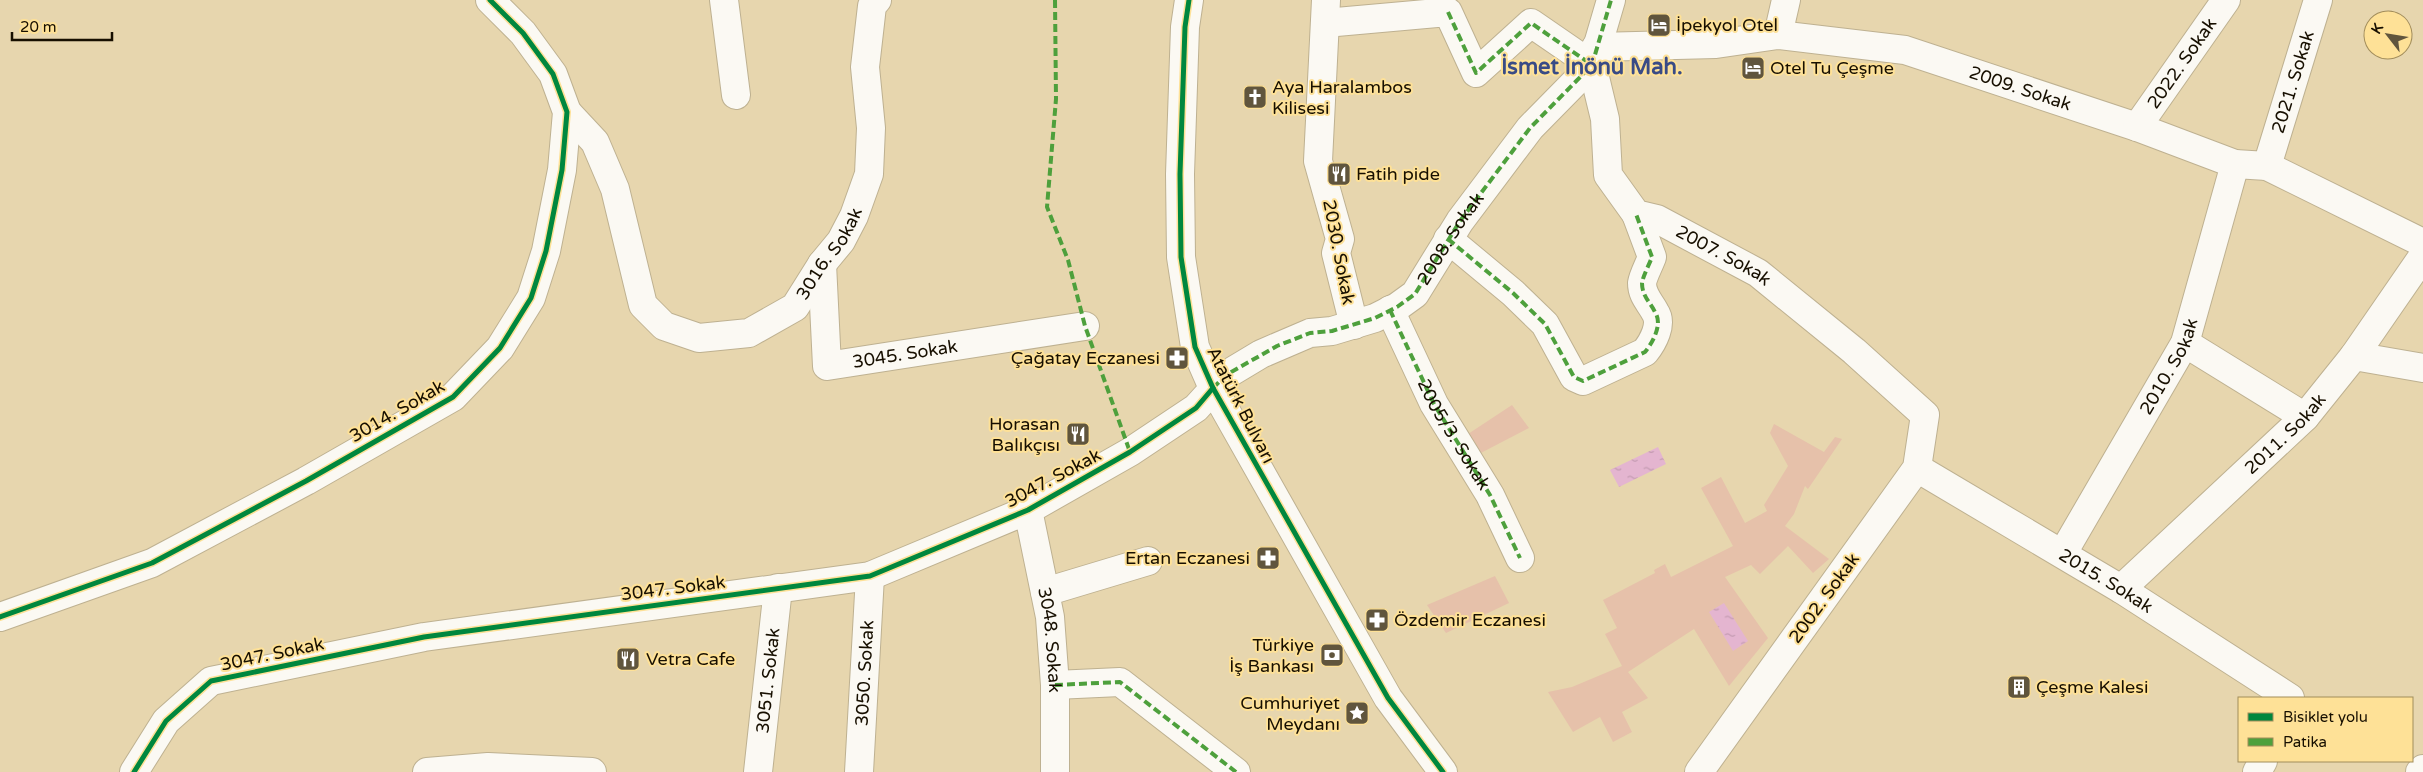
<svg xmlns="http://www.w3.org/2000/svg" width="2423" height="772" font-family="'Varela Round',sans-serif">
  <defs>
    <pattern id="water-ripples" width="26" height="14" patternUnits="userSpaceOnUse" patternTransform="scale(1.25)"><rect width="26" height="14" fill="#e4b5d0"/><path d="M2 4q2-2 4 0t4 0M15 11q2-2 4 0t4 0" fill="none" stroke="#c39ab1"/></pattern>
  </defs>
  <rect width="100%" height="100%" fill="#e7d6ae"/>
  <g fill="#e6c1aa">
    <polygon points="1512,405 1529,428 1475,456 1465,436"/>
    <polygon points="1774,424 1824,452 1835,437 1842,439 1808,489 1805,486 1794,514 1785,526 1829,559 1813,573 1788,546 1760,574 1751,565 1725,577 1768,638 1729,686 1694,629 1628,672 1648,698 1622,712 1632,732 1613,742 1600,717 1573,732 1548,692 1572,687 1622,666 1605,634 1617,628 1603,600 1655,573 1654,570 1665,564 1671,577 1733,546 1701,488 1721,477 1745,523 1767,511 1764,505 1788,466 1770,433"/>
    <polygon points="1495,576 1509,603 1446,633 1427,605"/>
  </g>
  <g fill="url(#water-ripples)">
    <polygon points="1658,447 1666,464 1619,487 1610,470"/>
    <polygon points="1724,603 1748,641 1733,651 1709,612"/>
  </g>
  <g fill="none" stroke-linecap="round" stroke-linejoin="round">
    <g stroke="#beb191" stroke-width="30">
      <g id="minor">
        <polyline points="724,0 736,95"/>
        <polyline points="1189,0 1185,27 1180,174 1181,257 1195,347 1213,388 1388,698 1443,772"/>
        <polyline points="1326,0 1318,161 1340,239 1336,253 1354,325"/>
        <path id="s1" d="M1325 23 1448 12 1476 73 1531 23 1592 65 1605 119 1608 175 1636 214 1657 219 1758 273 1854 351 1925 415 1917 468 1699 772"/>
        <polyline points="1778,35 1786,0"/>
        <path id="s2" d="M1596 47 1716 44 1778 35 1905 50 2137 127 2235 164 2267 166 2423 243"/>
        <path id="s3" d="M567 112 595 142 615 189 643 305 664 326 699 338 749 333 795 307 822 264 841 241 854 216 869 174 871 128 865 67 872 6 877 0"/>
        <path id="s4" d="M2137 127 2226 0"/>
        <path id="s5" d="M2267 166 2318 0"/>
        <path d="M1448 239 1513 293 1545 324 1574 377 1583 381 1645 352C1653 342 1663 324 1655 312 1650 302 1642 296 1642 283 1643 276 1649 265 1652 257L1636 214"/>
        <path id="s6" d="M822 264 827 366 1085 326"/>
        <path id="s7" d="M1390 310 1434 404 1490 495 1520 558"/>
        <polyline points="2185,343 2305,417"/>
        <polyline points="2354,356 2423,368"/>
        <path id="s8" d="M1917 468 2121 589 2290 698"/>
        <path id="s9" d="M1028 510 1050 617 1055 685V772"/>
        <path id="s10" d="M2063 553 2185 343 2235 164"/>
        <path id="s11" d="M2121 589 2305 417 2354 356 2423 256"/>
        <polyline points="1045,592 1148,561"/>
        <polyline points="0,617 152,563 306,481 453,397 500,348 531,298 546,251 562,170 567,112 553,74 523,33 490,0"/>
        <polyline points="1055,685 1120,682 1236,772"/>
        <polyline points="134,772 166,721 211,681 424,637 870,576 1028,510 1130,452 1196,408 1226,375 1261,354 1310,333 1332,331 1375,318 1397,307 1415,294 1460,221 1530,128 1592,65 1611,0"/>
        <polyline points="427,772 488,767 592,772"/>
        <path id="s12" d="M758 772 778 588"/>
        <path id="s13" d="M859 772 870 576"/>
        <polyline points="2257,772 2263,761"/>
        <polyline points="2420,772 2423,769"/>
      </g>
    </g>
    <use href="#minor" stroke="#fbf9f3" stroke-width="28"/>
    <g stroke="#4ea03c" stroke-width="4" stroke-dasharray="8 4" stroke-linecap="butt">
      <polyline points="1055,0 1056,99 1047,207 1068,260 1085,326 1130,452"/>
      <polyline points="1448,12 1476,73 1531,23 1592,65"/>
      <path d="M1448 239 1513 293 1545 324 1574 377 1583 381 1645 352C1653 342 1663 324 1655 312 1650 302 1642 296 1642 283 1643 276 1649 265 1652 257L1636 214"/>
      <polyline points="1390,310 1434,404 1490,495 1520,558"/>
      <path id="s14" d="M1213 388 1226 375 1277 346 1310 333 1332 331 1375 318 1397 307 1415 294 1460 221 1530 128 1592 65 1611 0"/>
      <polyline points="1055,685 1120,682 1236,772"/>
    </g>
    <g stroke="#fee197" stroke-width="8">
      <g id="cycleway">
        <polyline points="1189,0 1185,27 1180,174 1181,257 1195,347 1213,388 1388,698 1443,772"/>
        <polyline points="0,617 152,563 306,481 453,397 500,348 531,298 546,251 562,170 567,112 553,74 523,33 490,0"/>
        <polyline points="134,772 166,721 211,681 424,637 870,576 1028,510 1130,452 1196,408 1213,388"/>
      </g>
    </g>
    <use href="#cycleway" stroke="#00873e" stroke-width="5"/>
  </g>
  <defs>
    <g id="hotel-square" transform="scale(1.25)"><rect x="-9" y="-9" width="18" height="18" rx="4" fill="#60553d" stroke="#fee197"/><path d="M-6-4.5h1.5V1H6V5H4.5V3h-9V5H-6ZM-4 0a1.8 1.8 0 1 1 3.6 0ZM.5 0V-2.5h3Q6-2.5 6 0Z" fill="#fff"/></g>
    <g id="church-square" transform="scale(1.25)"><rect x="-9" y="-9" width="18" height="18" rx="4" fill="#60553d" stroke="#fee197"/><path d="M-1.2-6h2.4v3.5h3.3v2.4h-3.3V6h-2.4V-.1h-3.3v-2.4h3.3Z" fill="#fff"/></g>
    <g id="restaurant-square" transform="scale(1.25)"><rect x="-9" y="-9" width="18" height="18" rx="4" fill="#60553d" stroke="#fee197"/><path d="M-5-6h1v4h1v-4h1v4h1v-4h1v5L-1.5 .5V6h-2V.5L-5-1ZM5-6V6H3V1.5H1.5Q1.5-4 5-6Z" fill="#fff"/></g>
    <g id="pharmacy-square" transform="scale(1.25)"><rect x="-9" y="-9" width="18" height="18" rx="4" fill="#60553d" stroke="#fee197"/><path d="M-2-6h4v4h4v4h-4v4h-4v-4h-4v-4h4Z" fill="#fff"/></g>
    <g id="bank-square" transform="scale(1.25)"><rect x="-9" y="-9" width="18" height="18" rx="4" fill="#60553d" stroke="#fee197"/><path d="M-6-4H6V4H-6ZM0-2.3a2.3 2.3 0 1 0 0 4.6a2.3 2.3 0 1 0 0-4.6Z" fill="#fff"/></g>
    <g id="building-square" transform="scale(1.25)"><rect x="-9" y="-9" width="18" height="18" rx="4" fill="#60553d" stroke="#fee197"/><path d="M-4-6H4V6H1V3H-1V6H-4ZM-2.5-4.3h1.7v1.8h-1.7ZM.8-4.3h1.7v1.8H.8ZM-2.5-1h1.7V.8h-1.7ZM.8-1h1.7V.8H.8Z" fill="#fff"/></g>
    <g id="sight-square" transform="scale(1.25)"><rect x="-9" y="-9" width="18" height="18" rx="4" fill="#60553d" stroke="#fee197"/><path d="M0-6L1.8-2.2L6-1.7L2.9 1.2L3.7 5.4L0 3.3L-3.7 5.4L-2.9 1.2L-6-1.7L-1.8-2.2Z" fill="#fff"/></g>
  </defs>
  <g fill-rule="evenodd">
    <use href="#hotel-square" x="1659" y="25"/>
    <use href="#hotel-square" x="1753" y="68"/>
    <use href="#church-square" x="1255" y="97"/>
    <use href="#restaurant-square" x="1339" y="174"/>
    <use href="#pharmacy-square" x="1177" y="358"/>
    <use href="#restaurant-square" x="1078" y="434"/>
    <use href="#pharmacy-square" x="1268" y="558"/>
    <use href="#pharmacy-square" x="1377" y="620"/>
    <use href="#bank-square" x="1332" y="655"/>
    <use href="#restaurant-square" x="628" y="659"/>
    <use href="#building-square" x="2019" y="687"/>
    <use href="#sight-square" x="1357" y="713"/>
  </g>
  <g text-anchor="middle" stroke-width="4" stroke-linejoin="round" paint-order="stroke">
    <g font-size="18" fill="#170f00" stroke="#fee197" text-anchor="start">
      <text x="1676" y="31">İpekyol Otel</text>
      <text x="1770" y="74">Otel Tu Çeşme</text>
      <text x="1272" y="93">Aya Haralambos<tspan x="1272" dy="21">Kilisesi</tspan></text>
      <text x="1356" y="180">Fatih pide</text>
      <text x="1160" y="364" text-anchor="end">Çağatay Eczanesi</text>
      <text x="1060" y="430" text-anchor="end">Horasan<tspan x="1060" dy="21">Balıkçısı</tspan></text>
      <text x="1250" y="564" text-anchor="end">Ertan Eczanesi</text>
      <text x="1394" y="626">Özdemir Eczanesi</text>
      <text x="1314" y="651" text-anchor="end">Türkiye<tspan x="1314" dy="21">İş Bankası</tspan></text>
      <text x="646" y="665">Vetra Cafe</text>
      <text x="2036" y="693">Çeşme Kalesi</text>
      <text x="1340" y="709" text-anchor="end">Cumhuriyet<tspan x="1340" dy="21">Meydanı</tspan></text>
    </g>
    <g font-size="18" fill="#170f00" stroke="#fee197">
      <text dy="6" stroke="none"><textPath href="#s4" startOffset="78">2022. Sokak</textPath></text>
      <text dy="6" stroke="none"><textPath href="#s5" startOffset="88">2021. Sokak</textPath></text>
      <text dy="6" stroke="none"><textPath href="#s2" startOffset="432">2009. Sokak</textPath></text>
      <text dy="6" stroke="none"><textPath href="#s14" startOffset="292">2008. Sokak</textPath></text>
      <text dy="6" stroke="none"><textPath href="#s3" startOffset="445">3016. Sokak</textPath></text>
      <text transform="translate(1339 252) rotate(79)" y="6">2030. Sokak</text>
      <text dy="6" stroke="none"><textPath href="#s1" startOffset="596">2007. Sokak</textPath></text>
      <text dy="6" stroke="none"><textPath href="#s6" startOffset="181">3045. Sokak</textPath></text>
      <text dy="6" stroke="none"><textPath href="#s10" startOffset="215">2010. Sokak</textPath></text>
      <text transform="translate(1241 405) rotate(63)" y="6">Atatürk Bulvarı</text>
      <text transform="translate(397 411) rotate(-30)" y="6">3014. Sokak</text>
      <text dy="6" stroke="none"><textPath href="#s11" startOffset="226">2011. Sokak</textPath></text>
      <text dy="6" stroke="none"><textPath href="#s7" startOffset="140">2005/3. Sokak</textPath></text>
      <text transform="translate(1053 478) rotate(-28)" y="6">3047. Sokak</text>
      <text dy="6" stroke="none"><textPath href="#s8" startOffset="220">2015. Sokak</textPath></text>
      <text transform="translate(673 588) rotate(-7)" y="6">3047. Sokak</text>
      <text transform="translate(1824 598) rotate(-54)" y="6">2002. Sokak</text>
      <text dy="6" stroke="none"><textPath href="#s9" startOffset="132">3048. Sokak</textPath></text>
      <text transform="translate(272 654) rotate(-12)" y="6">3047. Sokak</text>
      <text dy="6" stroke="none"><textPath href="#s13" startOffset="99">3050. Sokak</textPath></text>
      <text dy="6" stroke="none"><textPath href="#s12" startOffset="92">3051. Sokak</textPath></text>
    </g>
    <g font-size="22" font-weight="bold" fill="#394b86" stroke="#fee197">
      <text x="1592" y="74">İsmet İnönü Mah.</text>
    </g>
  </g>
  <rect x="2238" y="697" width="175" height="65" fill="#fee197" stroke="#a28d5b"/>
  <rect x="2248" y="713" width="25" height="8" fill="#00873e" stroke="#a28d5b"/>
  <text x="2283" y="722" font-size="15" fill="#170f00">Bisiklet yolu</text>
  <rect x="2248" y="738" width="25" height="8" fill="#4ea03c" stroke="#a28d5b"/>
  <text x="2283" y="747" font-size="15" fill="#170f00">Patika</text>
  <g transform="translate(2388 35) rotate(301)"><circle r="24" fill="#fee197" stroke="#a28d5b"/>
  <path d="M0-4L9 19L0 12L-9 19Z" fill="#60553d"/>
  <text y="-8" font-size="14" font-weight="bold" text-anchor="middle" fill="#170f00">K</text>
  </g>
  <path d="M12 32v8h100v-8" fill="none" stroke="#170f00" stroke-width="2.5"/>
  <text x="20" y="32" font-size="15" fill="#170f00" stroke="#fee197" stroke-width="4" paint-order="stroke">20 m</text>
</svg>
